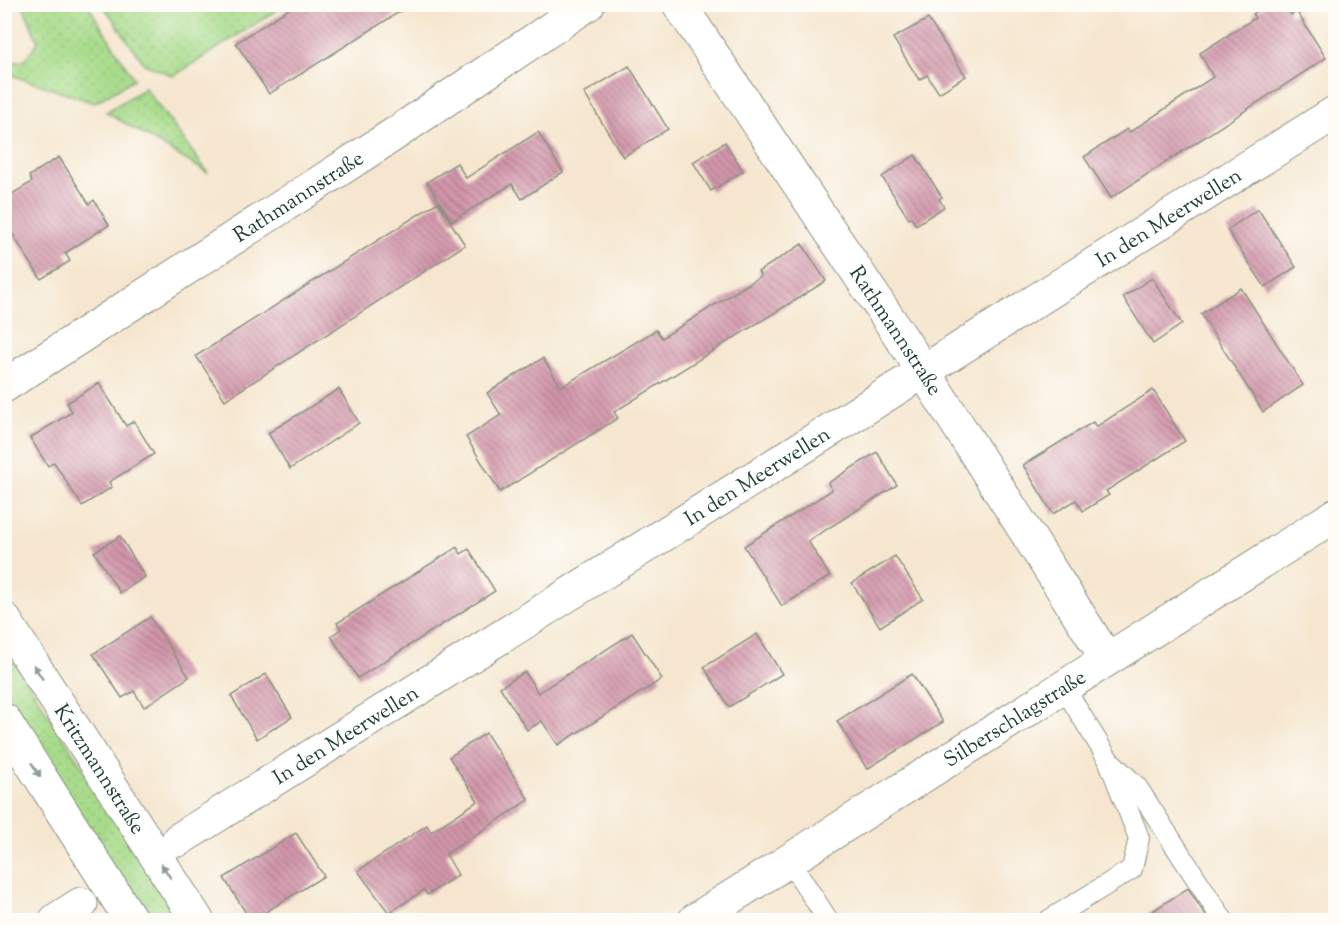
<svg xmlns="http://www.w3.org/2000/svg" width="1340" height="925" font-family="'Sorts Mill Goudy',serif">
  <defs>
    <pattern id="grass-dots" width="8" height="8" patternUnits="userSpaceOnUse" patternTransform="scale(1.5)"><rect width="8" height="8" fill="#a7db8a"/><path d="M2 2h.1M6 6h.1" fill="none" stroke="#8fbd78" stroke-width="1.8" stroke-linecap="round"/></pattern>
    <pattern id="building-back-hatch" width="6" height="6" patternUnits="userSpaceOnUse" patternTransform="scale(1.5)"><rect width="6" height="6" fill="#d295aa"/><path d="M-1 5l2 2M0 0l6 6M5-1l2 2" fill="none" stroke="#aa7b8b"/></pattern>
  </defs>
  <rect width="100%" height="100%" fill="#fdfcf7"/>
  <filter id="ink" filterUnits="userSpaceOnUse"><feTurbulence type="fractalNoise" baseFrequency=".0167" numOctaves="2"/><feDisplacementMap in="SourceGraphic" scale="12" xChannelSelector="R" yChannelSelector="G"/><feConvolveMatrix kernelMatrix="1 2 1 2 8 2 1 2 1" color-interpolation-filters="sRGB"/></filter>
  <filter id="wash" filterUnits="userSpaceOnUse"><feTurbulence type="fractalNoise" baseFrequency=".008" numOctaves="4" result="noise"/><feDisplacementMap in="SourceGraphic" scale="24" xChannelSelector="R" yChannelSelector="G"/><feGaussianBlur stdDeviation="1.35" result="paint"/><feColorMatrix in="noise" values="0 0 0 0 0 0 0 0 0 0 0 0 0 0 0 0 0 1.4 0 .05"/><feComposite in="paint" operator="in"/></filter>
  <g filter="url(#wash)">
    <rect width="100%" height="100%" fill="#f6e6cf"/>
    <g fill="url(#grass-dots)" stroke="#638c5f" stroke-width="1.5">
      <polygon points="87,4 134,79 94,103 5,73 5,63 24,61 38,42 23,5"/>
      <polygon points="103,5 285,5 174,76 144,64"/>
      <polygon points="145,88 208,173 106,112"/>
      <polygon points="4,645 180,920 140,920 5,707"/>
    </g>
    <g id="blocks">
      <g fill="url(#building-back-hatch)">
        <polygon points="296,4 412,4 269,94 236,43"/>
        <polygon points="1267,4 1284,4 1291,15 1297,12 1326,58 1111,198 1084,157 1127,129 1130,132 1213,77 1200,53 1255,18 1253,14"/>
        <polygon points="928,19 966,76 939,93 927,75 919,80 893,38"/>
        <polygon points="629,66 668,129 623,157 584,93"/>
        <polygon points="538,132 563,172 522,199 512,184 452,221 427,182 457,163 466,178"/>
        <polygon points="725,142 743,171 711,191 693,162"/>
        <polygon points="915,155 942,197 939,199 944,207 916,225 911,217 909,219 882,177"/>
        <polygon points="59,157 89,204 94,200 109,225 65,253 70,261 41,279 4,221 4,199 32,182 29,176"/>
        <polygon points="438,202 465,245 225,400 196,356"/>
        <polygon points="1258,209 1296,267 1265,287 1227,230"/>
        <polygon points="802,244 826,281 614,412 618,418 500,492 466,437 501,415 487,393 543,358 561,387 656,330 662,338 761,276 758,272"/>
        <polygon points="1152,278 1182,324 1153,344 1123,297"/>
        <polygon points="1241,288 1303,385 1263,412 1201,314"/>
        <polygon points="99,383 126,426 134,421 154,454 109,482 112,487 82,506 54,462 48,466 30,438 72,412 67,403"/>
        <polygon points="339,389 359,423 290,469 268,433"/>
        <polygon points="1153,390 1185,441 1106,491 1109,495 1083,511 1076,500 1053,514 1023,465 1093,422 1096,427"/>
        <polygon points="877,452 897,485 808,541 830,576 782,606 744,546 832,490 828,483"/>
        <polygon points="120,536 145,577 120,593 94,552"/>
        <polygon points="457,547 461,554 469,549 495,591 358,678 331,636 341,629 337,623"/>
        <polygon points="895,556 923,599 880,627 852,583"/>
        <polygon points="150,617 189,677 144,707 134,691 122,698 93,654"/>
        <polygon points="632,633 662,679 558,745 542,721 527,730 500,687 525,672 538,693"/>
        <polygon points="757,634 782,674 729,707 704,667"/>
        <polygon points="266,674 292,717 257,739 231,696"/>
        <polygon points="912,674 943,722 867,769 837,721"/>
        <polygon points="486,733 529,800 446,854 458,875 427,895 424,890 389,913 358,871 427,825 431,832 478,801 449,757"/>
        <polygon points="296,833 324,876 251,921 224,878"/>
        <polygon points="1188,888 1209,921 1137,921"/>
      </g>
    </g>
  </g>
  <g filter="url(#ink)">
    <use href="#blocks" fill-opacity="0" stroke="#8a9282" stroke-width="1.5"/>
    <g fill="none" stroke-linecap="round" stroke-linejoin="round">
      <g stroke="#8a9282" stroke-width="22">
        <g id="service">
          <polyline points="1112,763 1137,787 1223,920"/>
          <polyline points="789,860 828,920"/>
          <polyline points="1049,920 1132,869 1139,838 1108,759 1063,686"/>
        </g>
      </g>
      <g stroke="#8a9282" stroke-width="35">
        <g id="minor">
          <path id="s1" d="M679 4 924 372 1107 659"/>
          <path id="s2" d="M4 386 390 137 588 4"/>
          <path id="s3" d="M4 619 197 920"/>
          <polyline points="4,720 131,920"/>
          <path id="s4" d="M178 840 1336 112"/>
          <polyline points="56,920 81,904"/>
          <path id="s5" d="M695 920 1336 515"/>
        </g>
      </g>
      <use href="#service" stroke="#fff" stroke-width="20"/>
      <use href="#minor" stroke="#fff" stroke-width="33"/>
    </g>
    <defs><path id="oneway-solid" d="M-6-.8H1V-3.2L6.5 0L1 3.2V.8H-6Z" transform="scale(1.5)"/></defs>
    <g fill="#8f9e9a">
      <use href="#oneway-solid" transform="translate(38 672) rotate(-123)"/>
      <use href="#oneway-solid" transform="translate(36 770) rotate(58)"/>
      <use href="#oneway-solid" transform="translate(166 871) rotate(-123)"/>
    </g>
  </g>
  <g text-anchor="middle" stroke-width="4.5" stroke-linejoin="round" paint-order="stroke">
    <g font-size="21" fill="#1f3d34" stroke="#fdfcf7">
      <text dy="7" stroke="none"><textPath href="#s2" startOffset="350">Rathmannstraße</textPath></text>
      <text dy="7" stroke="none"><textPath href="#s4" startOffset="1170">In den Meerwellen</textPath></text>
      <text dy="7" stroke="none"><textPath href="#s1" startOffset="392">Rathmannstraße</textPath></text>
      <text dy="7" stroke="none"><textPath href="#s4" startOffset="684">In den Meerwellen</textPath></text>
      <text dy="7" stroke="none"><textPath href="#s5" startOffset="378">Silberschlagstraße</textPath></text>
      <text dy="7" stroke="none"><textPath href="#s4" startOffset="198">In den Meerwellen</textPath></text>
      <text dy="7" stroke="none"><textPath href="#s3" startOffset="178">Kritzmannstraße</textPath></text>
    </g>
  </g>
  <rect width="1340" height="925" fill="none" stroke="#fdfcf7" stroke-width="24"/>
</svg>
